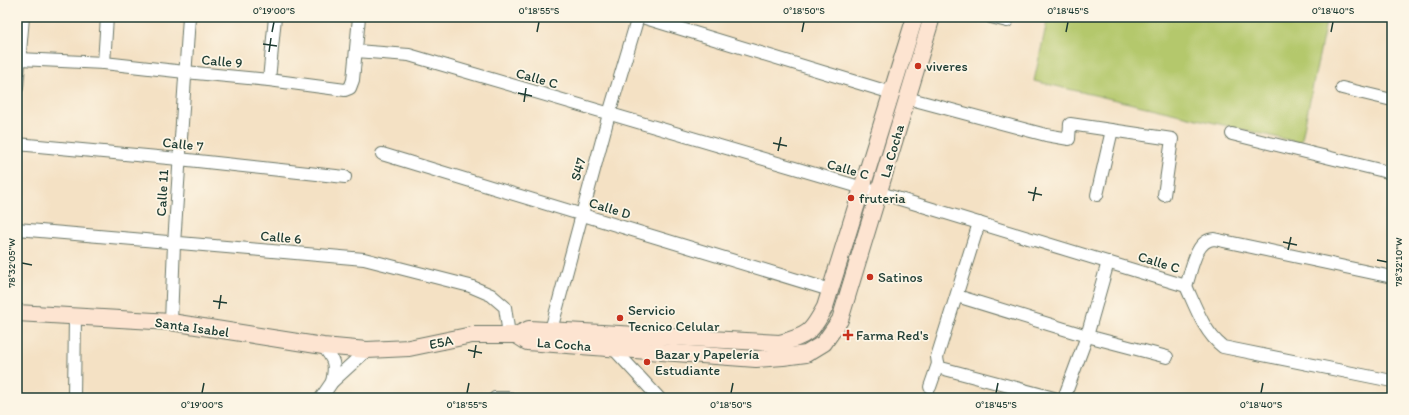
<svg xmlns="http://www.w3.org/2000/svg" width="1409" height="415" font-family="Itim,sans-serif">
  <rect width="100%" height="100%" fill="#fcf5e5"/>
  <filter id="ink" filterUnits="userSpaceOnUse"><feTurbulence type="fractalNoise" baseFrequency=".025" numOctaves="2"/><feDisplacementMap in="SourceGraphic" scale="8" xChannelSelector="R" yChannelSelector="G"/><feConvolveMatrix kernelMatrix="1 2 1 2 8 2 1 2 1" color-interpolation-filters="sRGB"/></filter>
  <filter id="wash" filterUnits="userSpaceOnUse"><feTurbulence type="fractalNoise" baseFrequency=".012" numOctaves="4" result="noise"/><feDisplacementMap in="SourceGraphic" scale="16" xChannelSelector="R" yChannelSelector="G"/><feGaussianBlur stdDeviation="0.9" result="paint"/><feColorMatrix in="noise" values="0 0 0 0 0 0 0 0 0 0 0 0 0 0 0 0 0 1.4 0 .05"/><feComposite in="paint" operator="in"/></filter>
  <g filter="url(#wash)">
    <rect width="100%" height="100%" fill="#f4e1c4"/>
    <polygon fill="#b4c86c" stroke="#6a8250" points="1048,17 1327,17 1301,143 1034,81"/>
  </g>
  <g filter="url(#ink)">
    <g fill="none" stroke-linecap="round" stroke-linejoin="round">
      <g stroke="#6a7666" stroke-width="14">
        <g id="street">
          <polyline points="642,17 892,93"/>
          <polyline points="991,17 1007,21"/>
          <path d="M356 51 409 55 880 193 1186 286C1196 308 1204 332 1223 347L1392 381"/>
          <polyline points="19,59 104,63 185,72 269,80 345,90 350,88 353,80 359,17"/>
          <polyline points="104,63 107,17"/>
          <polyline points="269,80 275,17"/>
          <polyline points="17,88 23,17"/>
          <polyline points="1342,88 1392,100"/>
          <polyline points="907,98 1046,135 1069,139 1070,124 1172,139 1164,195"/>
          <polyline points="1232,134 1392,173"/>
          <polyline points="17,144 179,159 345,177"/>
          <polyline points="382,154 830,290"/>
          <polyline points="1097,195 1112,130"/>
          <polyline points="979,223 937,357 938,364 941,368 1054,398"/>
          <polyline points="17,229 364,259 470,286 491,295 505,307 509,335"/>
          <path d="M1186 286C1192 270 1195 240 1214 239L1392 277"/>
          <polyline points="957,296 1087,336 1167,357"/>
          <polyline points="171,322 174,244 189,17"/>
          <polyline points="551,330 609,114 638,17"/>
          <path d="M323 346C334 360 336 364 332 382"/>
          <polyline points="611,346 659,398"/>
          <polyline points="930,387 938,364"/>
          <polyline points="74,398 75,316"/>
          <polyline points="321,398 332,382 367,350"/>
          <polyline points="495,398 508,398"/>
          <polyline points="1064,398 1087,336 1108,262"/>
        </g>
      </g>
      <g stroke="#6a7666" stroke-width="18">
        <g id="secondary">
          <path d="M17 313 171 322 323 346 367 350 409 348 472 335H516L529 329 780 343C809 335 811 333 825 307L915 17"/>
          <polyline points="516,335 527,342 756,359 783,357 806,354 824,343 840,320 932,17"/>
        </g>
      </g>
      <use href="#street" stroke="#fff" stroke-width="12"/>
      <use href="#secondary" stroke="#fde4d1" stroke-width="16"/>
    </g>
  </g>
  <path fill="none" stroke="#1f3d34" stroke-width="1.5" d="M272 32 274 22M537 32 539 22M802 32 804 22M1066 32 1068 22M1331 32 1333 22M263 44 277 46M269 52 271 38M518 93 532 96M524 102 526 88M773 143 787 146M778 151 781 137M1028 192 1042 195M1033 201 1036 187M1283 242 1297 245M1288 250 1291 237M1377 260 1387 262M22 263 32 265M213 301 227 303M219 309 221 295M468 350 482 353M474 358 476 345M202 393 204 383M467 393 469 383M731 393 733 383M996 393 998 383M1261 393 1263 383"/>
  <g fill="#c8321e" stroke="#fcf5e5" stroke-width="1.5">
    <circle cx="918" cy="66" r="4"/>
    <circle cx="851" cy="198" r="4"/>
    <circle cx="870" cy="277" r="4"/>
    <circle cx="620" cy="318" r="4"/>
    <path d="M846 329h4v4h4v4h-4v4h-4v-4h-4v-4h4z"/>
    <circle cx="647" cy="362" r="4"/>
  </g>
  <g text-anchor="middle" stroke-width="3.5" stroke-linejoin="round" paint-order="stroke">
    <g font-size="14" fill="#1f3d34" stroke="#fcf5e5">
      <text transform="translate(222 61) rotate(5)" y="5">Calle 9</text>
      <text transform="translate(537 78) rotate(16)" y="5">Calle C</text>
      <text transform="translate(183 144) rotate(6)" y="5">Calle 7</text>
      <text transform="translate(892 151) rotate(-74)" y="5">La Cocha</text>
      <text transform="translate(578 169) rotate(-74)" y="5">S47</text>
      <text transform="translate(848 169) rotate(16)" y="5">Calle C</text>
      <text transform="translate(162 193) rotate(-87)" y="5">Calle 11</text>
      <text transform="translate(610 208) rotate(17)" y="5">Calle D</text>
      <text transform="translate(281 237) rotate(5)" y="5">Calle 6</text>
      <text transform="translate(1159 262) rotate(17)" y="5">Calle C</text>
      <text transform="translate(192 327) rotate(8)" y="5">Santa Isabel</text>
      <text transform="translate(441 342) rotate(-11)" y="5">E5A</text>
      <text transform="translate(564 344) rotate(4)" y="5">La Cocha</text>
    </g>
    <g font-size="14" fill="#1f3d34" stroke="#fcf5e5" text-anchor="start">
      <text x="926" y="71">viveres</text>
      <text x="859" y="203">fruteria</text>
      <text x="878" y="282">Satinos</text>
      <text x="628" y="315">Servicio<tspan x="628" dy="16">Tecnico Celular</tspan></text>
      <text x="856" y="340">Farma Red's</text>
      <text x="655" y="359">Bazar y Papelería<tspan x="655" dy="16">Estudiante</tspan></text>
    </g>
  </g>
  <rect width="1409" height="415" fill="none" stroke="#fcf5e5" stroke-width="44"/>
  <rect x="22" y="22" width="1365" height="371" fill="none" stroke="#1f3d34" stroke-width="1.5"/>
  <g font-size="10" text-anchor="middle" fill="#1f3d34">
    <text x="274" y="14">0°19'00"S</text>
    <text x="539" y="14">0°18'55"S</text>
    <text x="804" y="14">0°18'50"S</text>
    <text x="1068" y="14">0°18'45"S</text>
    <text x="1333" y="14">0°18'40"S</text>
    <text transform="translate(1398 262) rotate(-90)" y="4">78°32'10"W</text>
    <text transform="translate(11 263) rotate(-90)" y="4">78°32'05"W</text>
    <text x="202" y="408">0°19'00"S</text>
    <text x="467" y="408">0°18'55"S</text>
    <text x="731" y="408">0°18'50"S</text>
    <text x="996" y="408">0°18'45"S</text>
    <text x="1261" y="408">0°18'40"S</text>
  </g>
</svg>
